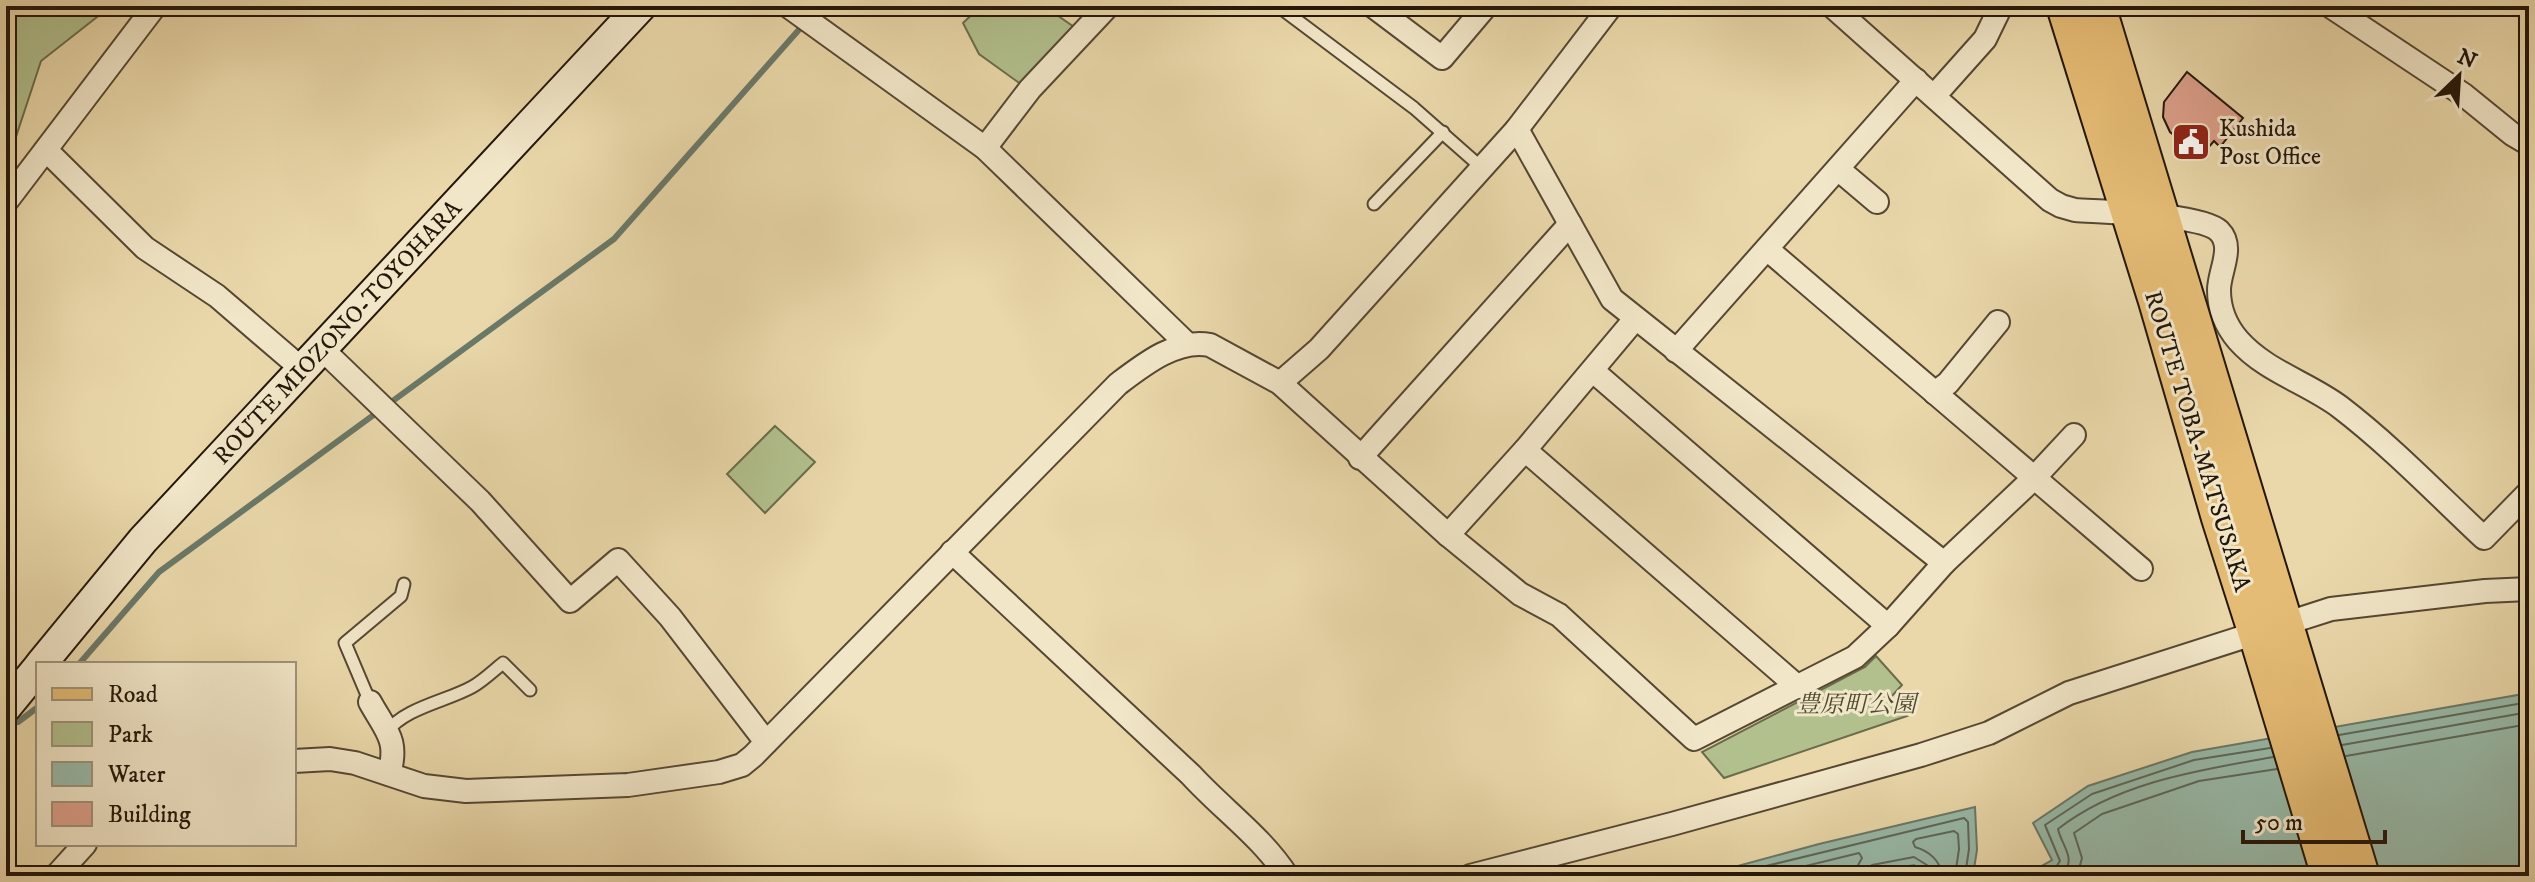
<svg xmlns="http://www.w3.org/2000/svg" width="2535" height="882" font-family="'IM FELL DW Pica','Noto Serif JP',serif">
  <rect width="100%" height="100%" fill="#ead8aa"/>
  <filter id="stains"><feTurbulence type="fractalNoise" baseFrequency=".0025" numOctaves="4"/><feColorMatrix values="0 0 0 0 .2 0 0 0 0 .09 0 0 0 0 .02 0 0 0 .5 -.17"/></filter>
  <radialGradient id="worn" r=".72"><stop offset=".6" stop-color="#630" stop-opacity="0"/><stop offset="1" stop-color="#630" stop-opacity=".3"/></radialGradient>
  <g fill="#b1c08d" stroke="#6a6c4c" stroke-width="2">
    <polygon points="6,6 111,6 41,61 8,161 6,160"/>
    <polygon points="981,6 1044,6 1074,27 1022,85 979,54 963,23"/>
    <polygon points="775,426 815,462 765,513 727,474"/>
    <polygon points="1876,656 1902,685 1890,698 1907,716 1724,778 1702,752 1865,667"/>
  </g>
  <g fill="#98baa9" stroke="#6a7969" stroke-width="2">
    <polygon points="2529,693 2529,868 2502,876 2024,876 2052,860 2033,823 2088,786 2192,752"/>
    <polygon points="1975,807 1977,850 1973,875 1982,876 1928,876 1914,865 1853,876 1701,876 1819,844"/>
  </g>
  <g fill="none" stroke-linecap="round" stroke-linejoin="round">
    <g stroke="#5e685a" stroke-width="2">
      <polyline points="2339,735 2529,702"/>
      <polyline points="2342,745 2529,712"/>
      <polyline points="2346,756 2529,724"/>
      <polyline points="1725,876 1964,818 1968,822 1969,849 1965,876"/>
      <polyline points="1765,876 1859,853 1862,858 1857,867 1855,876"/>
      <polyline points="1866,876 1867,869 1872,865 1914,857 1930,867 1932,876"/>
      <path d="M1942 876C1941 861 1929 851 1915 847L1913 842 1916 839 1954 831 1958 834 1959 849 1955 876"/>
      <polyline points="2040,876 2056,867 2060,861 2045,825 2092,794 2194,760 2270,748"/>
      <path d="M2061 876C2078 859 2062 847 2058 829 2118 782 2200 770 2273 757"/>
      <polyline points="2077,876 2082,858 2074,833 2102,814 2199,781 2277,769"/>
    </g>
    <g stroke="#6a7969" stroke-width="6">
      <polyline points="812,16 820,6"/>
      <polyline points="79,664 159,572 614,239 804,24"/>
      <polyline points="18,722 38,707"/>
    </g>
  </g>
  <g fill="#dda08c" stroke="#24170a" stroke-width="2">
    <polygon points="2199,6 2219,6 2213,15"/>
    <polygon points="2187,72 2243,118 2220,147 2214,141 2201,156 2170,132 2163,117 2164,102"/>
  </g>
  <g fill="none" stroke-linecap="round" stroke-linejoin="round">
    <g stroke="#564732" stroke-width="15">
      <g id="lane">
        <polyline points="1278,6 1414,108 1482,168"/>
        <polyline points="1374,204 1443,132"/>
        <polyline points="370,702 345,643 401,596 404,584"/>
        <path d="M387 732C404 708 447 701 472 687 483 681 493 671 503 663L530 690"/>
      </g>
    </g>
    <g stroke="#564732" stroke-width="26">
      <g id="street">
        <polyline points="788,6 985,148 1187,344"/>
        <polyline points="1373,6 1442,58 1486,6"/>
        <path d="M1832 6 2050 200 2061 206 2075 210C2103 212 2201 214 2219 231 2235 247 2219 271 2219 290 2219 308 2226 326 2238 340 2265 371 2308 383 2340 407 2391 446 2437 494 2484 538L2529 492"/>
        <polyline points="2330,6 2464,95 2512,134 2529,144"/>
        <polyline points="1935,95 1985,39 2001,6"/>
        <polyline points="985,148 1030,89 1108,6"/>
        <polyline points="46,150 145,248 217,296 302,369"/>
        <polyline points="1838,169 1877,202"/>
        <polyline points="6,202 155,6"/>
        <polyline points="1767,249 2141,569"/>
        <polyline points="321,348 480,501 570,601 618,560 670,617 766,742"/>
        <polyline points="1676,351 1916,80"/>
        <polyline points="1593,371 1888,626"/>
        <polyline points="1280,383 1319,349 1517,129 1611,6"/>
        <polyline points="1935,393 1948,383 1998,322"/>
        <polyline points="1525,450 1798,687"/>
        <polyline points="1360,458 1570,224"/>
        <polyline points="1448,535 1525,450 1635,319"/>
        <path d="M952 552 1191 775C1222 809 1262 837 1287 876"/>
        <polyline points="1944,563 2034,478 2074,435"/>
        <path d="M370 702C386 731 399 740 389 774"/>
        <path d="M294 761 330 759 355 763 424 786 466 791 628 785 719 772 742 765 753 756 1118 384C1143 365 1177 338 1210 345L1280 383 1448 535 1520 594 1559 615 1694 739 1855 657 1888 626 1944 563 1612 299 1517 129"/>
        <polyline points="56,876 85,844"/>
        <polyline points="1470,876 1672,824 1921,755 1989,733 2069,693 2331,609 2485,591 2529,589"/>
      </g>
    </g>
    <g stroke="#24170a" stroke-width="34">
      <g id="secondary">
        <polyline points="41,664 143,540 641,6"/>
        <polyline points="6,707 38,668"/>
      </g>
    </g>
    <g stroke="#24170a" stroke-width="38">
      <g id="primary">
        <polyline points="2064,6 2156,301 2219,518 2256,634 2329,876"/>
        <polyline points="2098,6 2362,876"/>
      </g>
    </g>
    <use href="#lane" stroke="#f1e6c8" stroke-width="11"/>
    <use href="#street" stroke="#f1e6c8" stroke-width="22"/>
    <use href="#secondary" stroke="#f1e6c8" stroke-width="30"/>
    <use href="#primary" stroke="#e5bc75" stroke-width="34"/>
  </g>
  <defs>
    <g id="civic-square" transform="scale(2)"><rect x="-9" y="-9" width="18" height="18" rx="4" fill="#8f2418" stroke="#f1e6c8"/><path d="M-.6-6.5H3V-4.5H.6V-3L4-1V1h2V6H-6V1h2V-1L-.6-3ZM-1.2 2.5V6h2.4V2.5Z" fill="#fff"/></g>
  </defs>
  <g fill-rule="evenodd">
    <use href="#civic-square" x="2191" y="142"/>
  </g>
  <g text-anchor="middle" stroke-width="6" stroke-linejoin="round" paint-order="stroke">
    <g font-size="24" fill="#24170a" stroke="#f1e6c8" text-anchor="start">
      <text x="2219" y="136">Kushida<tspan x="2219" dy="28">Post Office</tspan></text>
    </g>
    <g font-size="24" fill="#24170a" stroke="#f1e6c8">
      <text transform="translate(337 332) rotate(-47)" y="8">ROUTE MIOZONO-TOYOHARA</text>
      <text transform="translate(2198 441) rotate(73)" y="8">ROUTE TOBA-MATSUSAKA</text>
    </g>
    <g font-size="24" font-style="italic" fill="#4e4a31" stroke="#f1e6c8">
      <text x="1856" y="712">豊原町公園</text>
    </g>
  </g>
  <rect width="2535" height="882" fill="none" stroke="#ead8aa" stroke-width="32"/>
  <rect x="8" y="8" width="2519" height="866" fill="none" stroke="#24170a" stroke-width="4"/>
  <rect x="16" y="16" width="2503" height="850" fill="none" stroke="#24170a" stroke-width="2"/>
  <rect x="36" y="662" width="260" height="184" fill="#f1e6c8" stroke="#9f937c" stroke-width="2"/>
  <rect x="52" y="688" width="40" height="12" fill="#e5bc75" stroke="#9f937c" stroke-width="2"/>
  <text x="108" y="702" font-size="24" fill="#24170a">Road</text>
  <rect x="52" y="722" width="40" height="24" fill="#b1c08d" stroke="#9f937c" stroke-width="2"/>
  <text x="108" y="742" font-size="24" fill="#24170a">Park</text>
  <rect x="52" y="762" width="40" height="24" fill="#98baa9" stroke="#9f937c" stroke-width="2"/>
  <text x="108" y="782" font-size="24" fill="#24170a">Water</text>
  <rect x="52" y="802" width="40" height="24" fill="#dda08c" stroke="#9f937c" stroke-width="2"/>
  <text x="108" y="822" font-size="24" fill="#24170a">Building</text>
  <g transform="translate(2459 76) rotate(25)" stroke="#f1e6c8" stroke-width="6" paint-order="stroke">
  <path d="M0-6L14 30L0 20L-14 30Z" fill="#24170a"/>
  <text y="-12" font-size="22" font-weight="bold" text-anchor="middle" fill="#24170a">N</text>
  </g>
  <path d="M2243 830v12h142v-12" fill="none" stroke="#24170a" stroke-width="4"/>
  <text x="2255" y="830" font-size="24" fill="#24170a" stroke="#f1e6c8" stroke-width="6" paint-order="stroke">50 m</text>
  <rect width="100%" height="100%" filter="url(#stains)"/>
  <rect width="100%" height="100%" fill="url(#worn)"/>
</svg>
